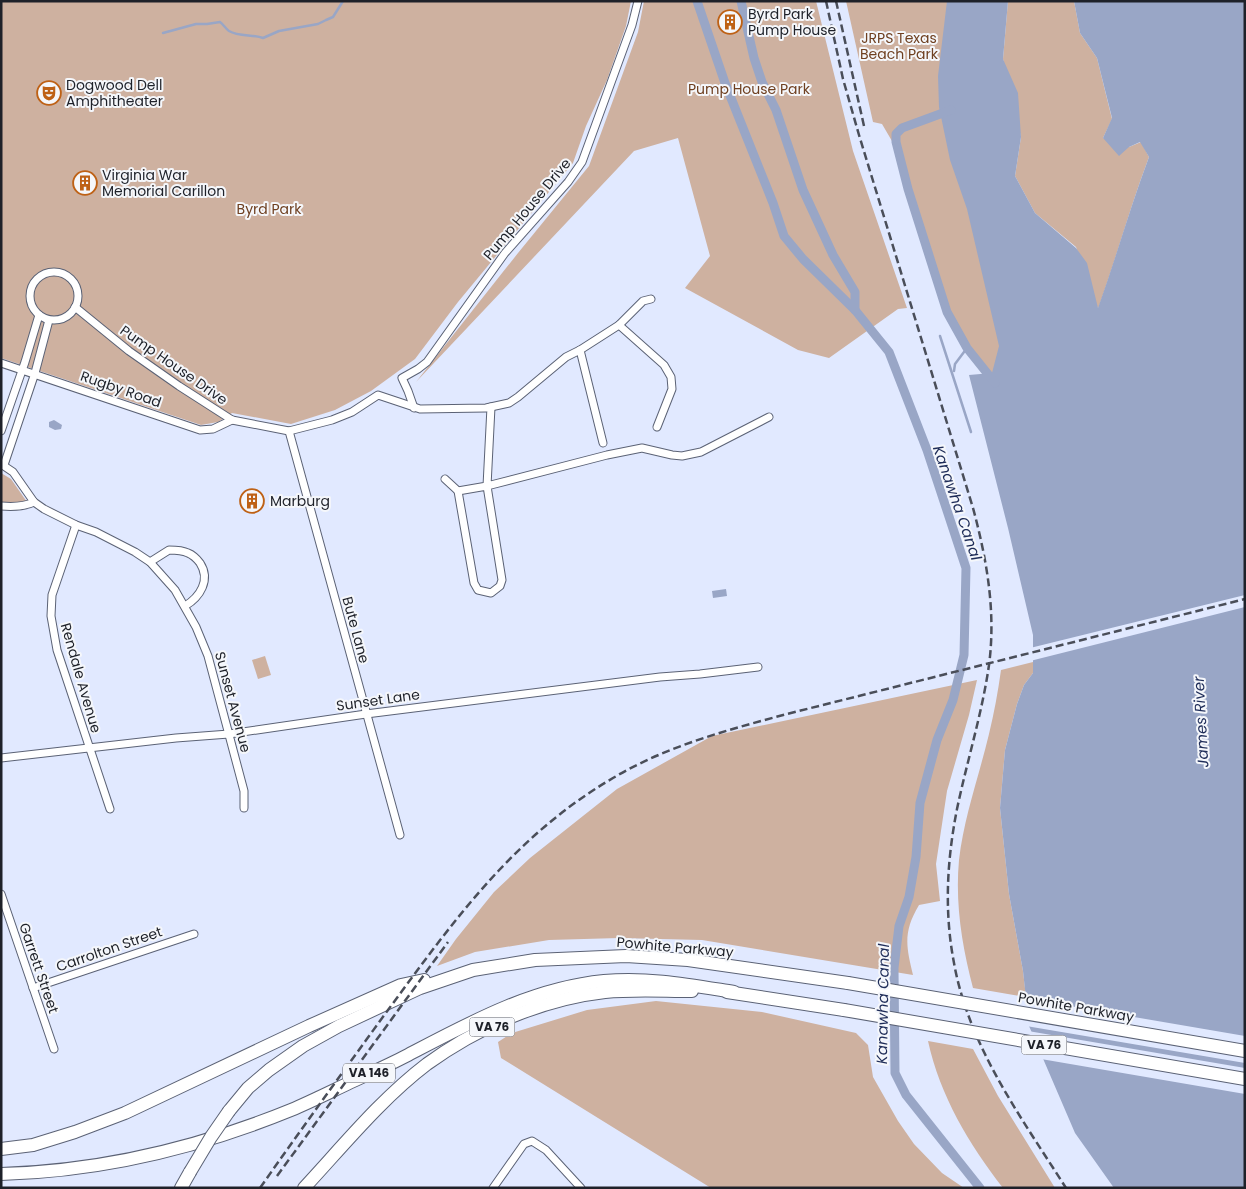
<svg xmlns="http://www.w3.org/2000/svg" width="1246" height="1189" font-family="Poppins,sans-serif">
  <rect width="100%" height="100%" fill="#e1e9ff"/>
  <g fill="#ceb1a0">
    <polygon points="1,1 631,1 626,26 607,80 586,126 573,163 458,302 415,359 371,391 335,410 291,424 232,413 218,422 201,425 1,358"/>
    <polygon points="644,1 816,1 853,151 907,308 898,309 829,358 798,350 685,288 710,256 678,138 634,151 416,382 518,253 589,166 638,32"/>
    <polygon points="846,1 948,1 1002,326 999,391 961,339 945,309 912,204 899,153 882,124 873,122"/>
    <path d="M1008 1H1074L1080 33 1097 58 1112 119 1103 138 1129 147 1141 142 1149 157C1130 207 1116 259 1098 309L1076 247 1035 213 1015 176 1021 137 1003 59Z"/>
    <polygon points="1,473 11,479 27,502 1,503"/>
    <polygon points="265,656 271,675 258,679 252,660"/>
    <path d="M1033 662V673L1024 685 1017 704 1005 750 1000 808 1009 894 1023 971 1026 997 973 988C962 946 955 904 959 860 964 817 979 776 989 734 994 713 998 692 1001 670Z"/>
    <path d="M977 680 969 715 947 791 936 864 940 901 919 905C903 932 906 946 913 975L702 940 619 938 549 940 475 952 437 966 456 939 494 892 530 858 617 789 712 736Z"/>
    <polygon points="656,1001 762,1012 856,1033 868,1045 873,1077 898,1121 914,1144 942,1173 964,1188 711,1188 501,1058 498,1042 512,1033 587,1010"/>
    <path d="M928 1041 973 1049 998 1096 1055 1188H1003C969 1144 940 1096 928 1041Z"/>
  </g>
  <g fill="#99a6c6">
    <path d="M947 1H1008L1003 59 1018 93 1021 137 1015 176 1035 213 1076 248 1087 263 1098 308C1116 258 1130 207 1149 157L1140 142 1129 147 1119 156 1103 138 1112 118 1097 58 1080 33 1074 1H1245V1188H1114L1075 1133 1029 1026 1023 971 1009 894 1000 808 1005 750 1017 704 1024 685 1033 673V635L1008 528 969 375 992 373 999 346 967 209 950 160 939 107 938 76Z"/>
    <polygon points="54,420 62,425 61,429 55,430 49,427 49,422"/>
    <polygon points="726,589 727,596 713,598 712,591"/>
  </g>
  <g fill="#e1e9ff">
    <polygon points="1245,595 1245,607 1030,661 1030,648"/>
    <polygon points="1023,998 1245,1036 1245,1063 1026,1026"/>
    <polygon points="1028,1031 1245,1068 1245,1094 1041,1059"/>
  </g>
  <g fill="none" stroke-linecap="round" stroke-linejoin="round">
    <g stroke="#99a6c6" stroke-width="2.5">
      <path d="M163 33 196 24H207L220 22C223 24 226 29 229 31 239 37 253 34 263 38L279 31 318 24 326 20 333 17 343 1"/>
      <polyline points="940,336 971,432"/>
      <polyline points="954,371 955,364 967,348"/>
    </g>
    <g stroke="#99a6c6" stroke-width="9">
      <polyline points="697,1 725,83 773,203 784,236 803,259 855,310 889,352 927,450 966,568 964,655 953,700 937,740 920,803 916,857 909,897 899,926 894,968 895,1073 906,1095 980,1188"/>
      <polyline points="741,1 754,58 762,82 776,110 803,190 833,255 855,292 855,310"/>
      <polyline points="951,110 902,128 896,134 896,142 908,189 947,312 967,348 995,383"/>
    </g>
    <g stroke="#5b6275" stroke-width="9">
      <g id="minor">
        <circle cx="54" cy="296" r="24"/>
        <polyline points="75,307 129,351 179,386 232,420 289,431 332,420 352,412 378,395 420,409 486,408 509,403 518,397 566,357 580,350 619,325 643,301 651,299"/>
        <polyline points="619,325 664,365 671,377 672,389 657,427"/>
        <polyline points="580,350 603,443"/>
        <polyline points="1,363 200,430 213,429 232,420"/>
        <polyline points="491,407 487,486 502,580 500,586 491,593 478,590 474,583 458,491 487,486 607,455 642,448 672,455 682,456 701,452 769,417"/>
        <polyline points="414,408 408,391 402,378 418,369 427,362 505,253 568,182 582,162 632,25 638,1"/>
        <polyline points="1,431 25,362 39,315"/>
        <polyline points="289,431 400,835"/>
        <polyline points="1,464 13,472 34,502 44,509 76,525 96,532 135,552 150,562 175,590 196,627 208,656 244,791 244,808"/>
        <polyline points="4,465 35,373 49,320"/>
        <polyline points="445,479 458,491"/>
        <path d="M1 506C13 507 24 507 34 502"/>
        <polyline points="76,525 52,595 51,616 57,650 110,809"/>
        <path d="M150 562 169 550C175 550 182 550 188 553 193 555 197 559 200 563 211 580 200 597 185 606"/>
        <polyline points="1,758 176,738 229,734 366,714 660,677 700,674 758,667"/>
        <polyline points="1,894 54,1049"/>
        <polyline points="33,988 194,934"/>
        <polyline points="493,1188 524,1144 532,1141 546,1150 581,1188"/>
      </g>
    </g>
    <g stroke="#5b6275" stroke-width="14">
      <g id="motorway">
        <polyline points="727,992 844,1010"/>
        <polyline points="229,1111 248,1088 269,1070 303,1046 339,1026 420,988 473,970 535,960 626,956 688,960 848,983"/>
        <polyline points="1,1149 33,1145 75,1132 125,1113 309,1026 401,985 424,980"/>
        <path d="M1 1174C102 1171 198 1148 291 1110 310 1102 328 1093 347 1084 366 1075 387 1066 406 1056 469 1023 532 988 604 981 649 977 690 985 734 992"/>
        <polyline points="181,1188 190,1172"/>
        <path d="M304 1188C343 1146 381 1099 427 1064 478 1027 542 999 605 992 633 989 663 991 692 991"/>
      </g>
    </g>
    <use href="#minor" stroke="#fff" stroke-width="7"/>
    <use href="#motorway" stroke="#fff" stroke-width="12"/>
    <g stroke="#4a4e59" stroke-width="2.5" stroke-dasharray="8 4" stroke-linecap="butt">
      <path d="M826 1 843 79 859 135 973 508C987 560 996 612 989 665 982 714 967 761 957 809 947 860 944 911 954 963 969 1047 1021 1117 1066 1188"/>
      <polyline points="836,1 864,126"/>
      <polyline points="277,1176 448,942"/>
      <path d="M260 1188C302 1128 345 1069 388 1010 455 919 514 836 613 778 667 746 727 730 787 714L1245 599"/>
    </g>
    <g stroke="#5b6275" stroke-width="14" stroke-linecap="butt">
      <g id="motorway-bridge">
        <polyline points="848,983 1245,1051"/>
        <polyline points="844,1010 1245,1079"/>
        <polyline points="190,1172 211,1137 229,1111"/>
      </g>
    </g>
    <use href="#motorway-bridge" stroke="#fff" stroke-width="12"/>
  </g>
  <defs>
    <g id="building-ring" transform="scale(1.25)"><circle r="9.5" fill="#f5f7fb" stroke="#be6115" stroke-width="1.5"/><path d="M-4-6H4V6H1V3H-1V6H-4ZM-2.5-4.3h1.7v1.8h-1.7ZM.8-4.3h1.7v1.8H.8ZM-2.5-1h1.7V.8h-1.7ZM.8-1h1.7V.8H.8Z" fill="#be6115"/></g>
    <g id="theatre-ring" transform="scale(1.25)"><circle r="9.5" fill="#f5f7fb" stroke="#be6115" stroke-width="1.5"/><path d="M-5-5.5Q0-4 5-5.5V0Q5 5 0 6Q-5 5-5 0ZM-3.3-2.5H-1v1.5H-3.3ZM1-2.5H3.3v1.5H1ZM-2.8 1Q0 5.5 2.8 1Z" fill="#be6115"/></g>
  </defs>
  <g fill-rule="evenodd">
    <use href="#building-ring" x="730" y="22"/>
    <use href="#theatre-ring" x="49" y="93"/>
    <use href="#building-ring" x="85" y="183"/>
    <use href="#building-ring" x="252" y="501"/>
  </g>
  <g text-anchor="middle" stroke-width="4" stroke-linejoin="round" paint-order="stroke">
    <g fill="#f5f7fb" stroke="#5e6168" stroke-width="1">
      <rect x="469.5" y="1017.5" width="45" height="19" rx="4"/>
      <rect x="1021.5" y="1035.5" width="45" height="19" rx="4"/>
      <rect x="343" y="1063.5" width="52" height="19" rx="4"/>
    </g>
    <g font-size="12" font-weight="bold" fill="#1e2129">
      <text x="492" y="1031">VA 76</text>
      <text x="1044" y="1049">VA 76</text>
      <text x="369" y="1077">VA 146</text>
    </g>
    <g font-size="14" fill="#1e2129" stroke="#f5f7fb" text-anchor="start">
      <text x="748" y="19">Byrd Park<tspan x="748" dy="16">Pump House</tspan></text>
      <text x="66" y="90">Dogwood Dell<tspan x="66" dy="16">Amphitheater</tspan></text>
      <text x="102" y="180">Virginia War<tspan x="102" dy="16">Memorial Carillon</tspan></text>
      <text x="270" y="506">Marburg</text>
    </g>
    <g font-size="14" fill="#6f4021" stroke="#f5f7fb">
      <text x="899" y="43">JRPS Texas<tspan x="899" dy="16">Beach Park</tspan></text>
      <text x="749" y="94">Pump House Park</text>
      <text x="269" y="214">Byrd Park</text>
    </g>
    <g font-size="14" fill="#1e2129" stroke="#f5f7fb">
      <text transform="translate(527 209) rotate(-50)" y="5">Pump House Drive</text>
      <text transform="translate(174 365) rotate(35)" y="5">Pump House Drive</text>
      <text transform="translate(121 389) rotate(19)" y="5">Rugby Road</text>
      <text transform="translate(356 630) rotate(75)" y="5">Bute Lane</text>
      <text transform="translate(81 678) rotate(74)" y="5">Rendale Avenue</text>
      <text transform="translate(378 700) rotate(-8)" y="5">Sunset Lane</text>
      <text transform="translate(233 702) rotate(75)" y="5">Sunset Avenue</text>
      <text transform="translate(675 947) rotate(5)" y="5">Powhite Parkway</text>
      <text transform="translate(109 949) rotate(-19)" y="5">Carrolton Street</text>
      <text transform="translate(39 968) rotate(71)" y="5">Garrett Street</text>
      <text transform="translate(1076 1007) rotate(10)" y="5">Powhite Parkway</text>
    </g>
    <g font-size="15" font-style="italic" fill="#1e2c58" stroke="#f5f7fb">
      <text transform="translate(957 503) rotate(71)" y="5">Kanawha Canal</text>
      <text transform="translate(1201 722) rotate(-93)" y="5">James River</text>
      <text transform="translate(883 1004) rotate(-89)" y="5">Kanawha Canal</text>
    </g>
  </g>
  <rect width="1246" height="1189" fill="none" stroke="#1e2129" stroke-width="5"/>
</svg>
